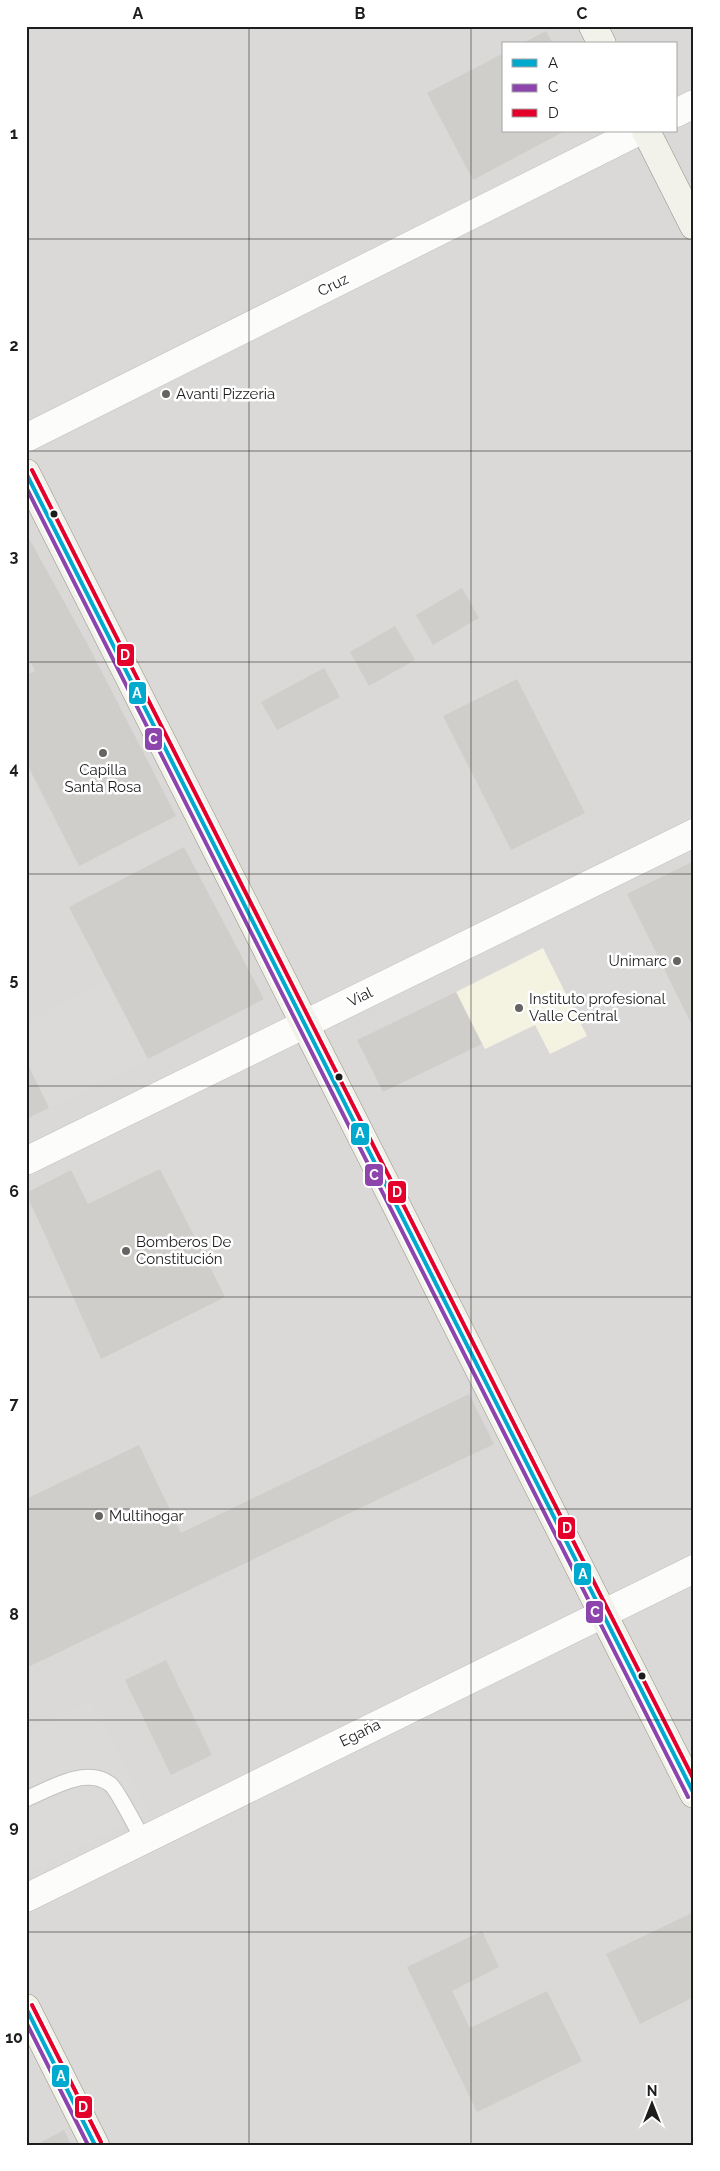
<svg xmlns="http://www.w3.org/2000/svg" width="720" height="2171" font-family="Raleway,sans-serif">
  <rect width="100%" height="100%" fill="#ebe9e6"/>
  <path fill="#dad9d7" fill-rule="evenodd" d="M26 26H694V2145H26ZM504 44H676V131H504Z"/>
  <polygon fill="#f4f3e2" points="543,948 587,1036 550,1054 535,1025 485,1049 456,992"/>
  <g fill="#dbdad9">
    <polygon points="107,981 148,1059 49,1108 26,1061 26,1023"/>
    <polygon points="91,1702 150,1813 26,1875 26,1733"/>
  </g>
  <g fill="#d0cecb">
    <polygon points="546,31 553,44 521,44"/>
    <polygon points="504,53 504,131 565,131 473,180 427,93"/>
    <polygon points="26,533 88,645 176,816 79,866 26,762 26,675 35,671 26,653"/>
    <polygon points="462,588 479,618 433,645 416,615"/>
    <polygon points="395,626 415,660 369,686 350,652"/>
    <polygon points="324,668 340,697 277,730 261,702"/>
    <polygon points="517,679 585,813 511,850 443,716"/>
    <polygon points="184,847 264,999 148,1059 69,907"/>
    <polygon points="694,861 694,1029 627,894"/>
    <polygon points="456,992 482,1044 383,1092 357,1040"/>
    <polygon points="26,1061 49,1108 26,1119"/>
    <polygon points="160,1169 225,1297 101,1359 26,1193 71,1170 88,1204"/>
    <polygon points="469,1394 494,1444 26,1668 26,1499 139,1445 181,1533"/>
    <polygon points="166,1660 212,1755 171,1775 125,1680"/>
    <polygon points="694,1912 694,1997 640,2024 606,1954"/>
    <polygon points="482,1931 499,1967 452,1991 470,2028 547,1991 582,2061 477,2112 407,1967"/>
    <polygon points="64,2130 71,2145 36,2145"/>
  </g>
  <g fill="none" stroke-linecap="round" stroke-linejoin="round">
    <g stroke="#c2c1c0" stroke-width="17">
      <path id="lane" d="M26 1799C50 1789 85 1766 110 1784 117 1789 137 1829 143 1840"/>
    </g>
    <g stroke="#c2c1c0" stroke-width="29">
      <g id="street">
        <polyline points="676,113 694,104"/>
        <polyline points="26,438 639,131"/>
        <polyline points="26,1161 694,833"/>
        <polyline points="26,1898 694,1569"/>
      </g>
    </g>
    <g stroke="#919280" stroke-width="29">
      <g id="secondary">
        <polyline points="593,26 602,44"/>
        <polyline points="646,131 694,226"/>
        <polyline points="26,473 694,1794"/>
        <polyline points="26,2008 95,2145"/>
      </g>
    </g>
    <use href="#lane" stroke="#fcfcfb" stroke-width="15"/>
    <use href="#street" stroke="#fcfcfb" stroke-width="28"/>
    <use href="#secondary" stroke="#f2f2eb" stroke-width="28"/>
    <g stroke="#fff" stroke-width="8">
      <g id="bus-1">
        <polyline points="26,473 694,1794"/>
        <polyline points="26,2008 95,2145"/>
      </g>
    </g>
    <g stroke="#fff" stroke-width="8">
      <g id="bus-2">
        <polyline points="26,487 688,1797"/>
        <polyline points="26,2022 88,2145"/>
      </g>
    </g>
    <g stroke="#fff" stroke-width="8">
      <g id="bus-3">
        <polyline points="32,470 694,1780"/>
        <polyline points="32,2005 101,2142"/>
      </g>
    </g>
    <use href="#bus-1" stroke="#00a9ce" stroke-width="4"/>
    <use href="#bus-2" stroke="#8e44ad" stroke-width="4"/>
    <use href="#bus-3" stroke="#e4002b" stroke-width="4"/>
  </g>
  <path fill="none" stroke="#1d1d1d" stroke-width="1" stroke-opacity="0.55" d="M249 26V2145M471 26V2145M26 239H694M26 451H694M26 662H694M26 874H694M26 1086H694M26 1297H694M26 1509H694M26 1720H694M26 1932H694"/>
  <g fill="#656463" stroke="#fff" stroke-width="2">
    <circle cx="166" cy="394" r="5"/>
    <circle cx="103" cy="753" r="5"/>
    <circle cx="677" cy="961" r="5"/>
    <circle cx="519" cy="1008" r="5"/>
    <circle cx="126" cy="1251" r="5"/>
    <circle cx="99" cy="1516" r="5"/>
  </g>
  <g fill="#1d1d1d" stroke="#fff" stroke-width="2">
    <circle cx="54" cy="514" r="4.5"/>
    <circle cx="339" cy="1077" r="4.5"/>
    <circle cx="642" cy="1676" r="4.5"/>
  </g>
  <g text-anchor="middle" stroke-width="5" stroke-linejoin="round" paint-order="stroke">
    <g font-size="15" fill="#1d1d1d" stroke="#fff">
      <text transform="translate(333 285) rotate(-27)" y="5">Cruz</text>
      <text transform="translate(360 997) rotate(-26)" y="5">Vial</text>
      <text transform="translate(360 1733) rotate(-26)" y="5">Egaña</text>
    </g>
    <g font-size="15" fill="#1d1d1d" stroke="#fff" text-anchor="start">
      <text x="176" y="399">Avanti Pizzeria</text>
      <text x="103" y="775" text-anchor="middle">Capilla<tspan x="103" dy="17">Santa Rosa</tspan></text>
      <text x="667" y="966" text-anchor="end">Unimarc</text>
      <text x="529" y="1004">Instituto profesional<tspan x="529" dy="17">Valle Central</tspan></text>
      <text x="136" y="1247">Bomberos De<tspan x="136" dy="17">Constitución</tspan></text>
      <text x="109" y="1521">Multihogar</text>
    </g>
  </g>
  <g stroke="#fff" stroke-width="2">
    <rect x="116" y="643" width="19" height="24" rx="5" fill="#e4002b"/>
    <rect x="128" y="681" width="19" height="24" rx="5" fill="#00a9ce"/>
    <rect x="144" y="727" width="19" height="24" rx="5" fill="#8e44ad"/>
    <rect x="350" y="1122" width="20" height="24" rx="5" fill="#00a9ce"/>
    <rect x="364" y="1163" width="20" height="24" rx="5" fill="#8e44ad"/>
    <rect x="387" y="1180" width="20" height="24" rx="5" fill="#e4002b"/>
    <rect x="557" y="1516" width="19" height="24" rx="5" fill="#e4002b"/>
    <rect x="573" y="1562" width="19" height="24" rx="5" fill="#00a9ce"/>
    <rect x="585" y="1600" width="19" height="24" rx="5" fill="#8e44ad"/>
    <rect x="51" y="2064" width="19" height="24" rx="5" fill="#00a9ce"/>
    <rect x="74" y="2095" width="19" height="24" rx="5" fill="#e4002b"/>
  </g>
  <g font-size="14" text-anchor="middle" font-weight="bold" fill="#fff">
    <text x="125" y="660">D</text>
    <text x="137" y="698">A</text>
    <text x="153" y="744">C</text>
    <text x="360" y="1138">A</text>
    <text x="374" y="1180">C</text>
    <text x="397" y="1197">D</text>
    <text x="567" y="1533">D</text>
    <text x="583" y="1579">A</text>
    <text x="595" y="1617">C</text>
    <text x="61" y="2081">A</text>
    <text x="83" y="2112">D</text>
  </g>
  <rect width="720" height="2171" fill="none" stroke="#ffffff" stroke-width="55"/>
  <rect x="502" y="42" width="175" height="90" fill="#ffffff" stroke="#a5a5a5"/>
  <rect x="512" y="59" width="25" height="8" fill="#00a9ce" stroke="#a5a5a5"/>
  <text x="548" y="68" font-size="15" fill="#1d1d1d">A</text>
  <rect x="512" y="84" width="25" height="8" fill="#8e44ad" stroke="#a5a5a5"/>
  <text x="548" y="92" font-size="15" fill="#1d1d1d">C</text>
  <rect x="512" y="109" width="25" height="8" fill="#e4002b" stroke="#a5a5a5"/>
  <text x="548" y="118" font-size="15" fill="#1d1d1d">D</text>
  <g transform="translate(652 2104)" stroke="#ffffff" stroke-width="4" paint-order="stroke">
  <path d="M0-4L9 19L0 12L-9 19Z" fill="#1d1d1d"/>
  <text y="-8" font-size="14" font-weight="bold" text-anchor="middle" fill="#1d1d1d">N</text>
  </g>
  <rect x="28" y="28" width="664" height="2116" fill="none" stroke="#1d1d1d" stroke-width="2"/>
  <g font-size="16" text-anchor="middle" font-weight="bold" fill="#1d1d1d">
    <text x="138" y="19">A</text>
    <text x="360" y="19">B</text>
    <text x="582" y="19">C</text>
    <text x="14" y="139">1</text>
    <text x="14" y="351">2</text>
    <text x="14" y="562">3</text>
    <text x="14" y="774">4</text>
    <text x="14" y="985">5</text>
    <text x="14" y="1197">6</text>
    <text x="14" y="1409">7</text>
    <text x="14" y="1620">8</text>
    <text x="14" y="1832">9</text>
    <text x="14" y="2043">10</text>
  </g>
</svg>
